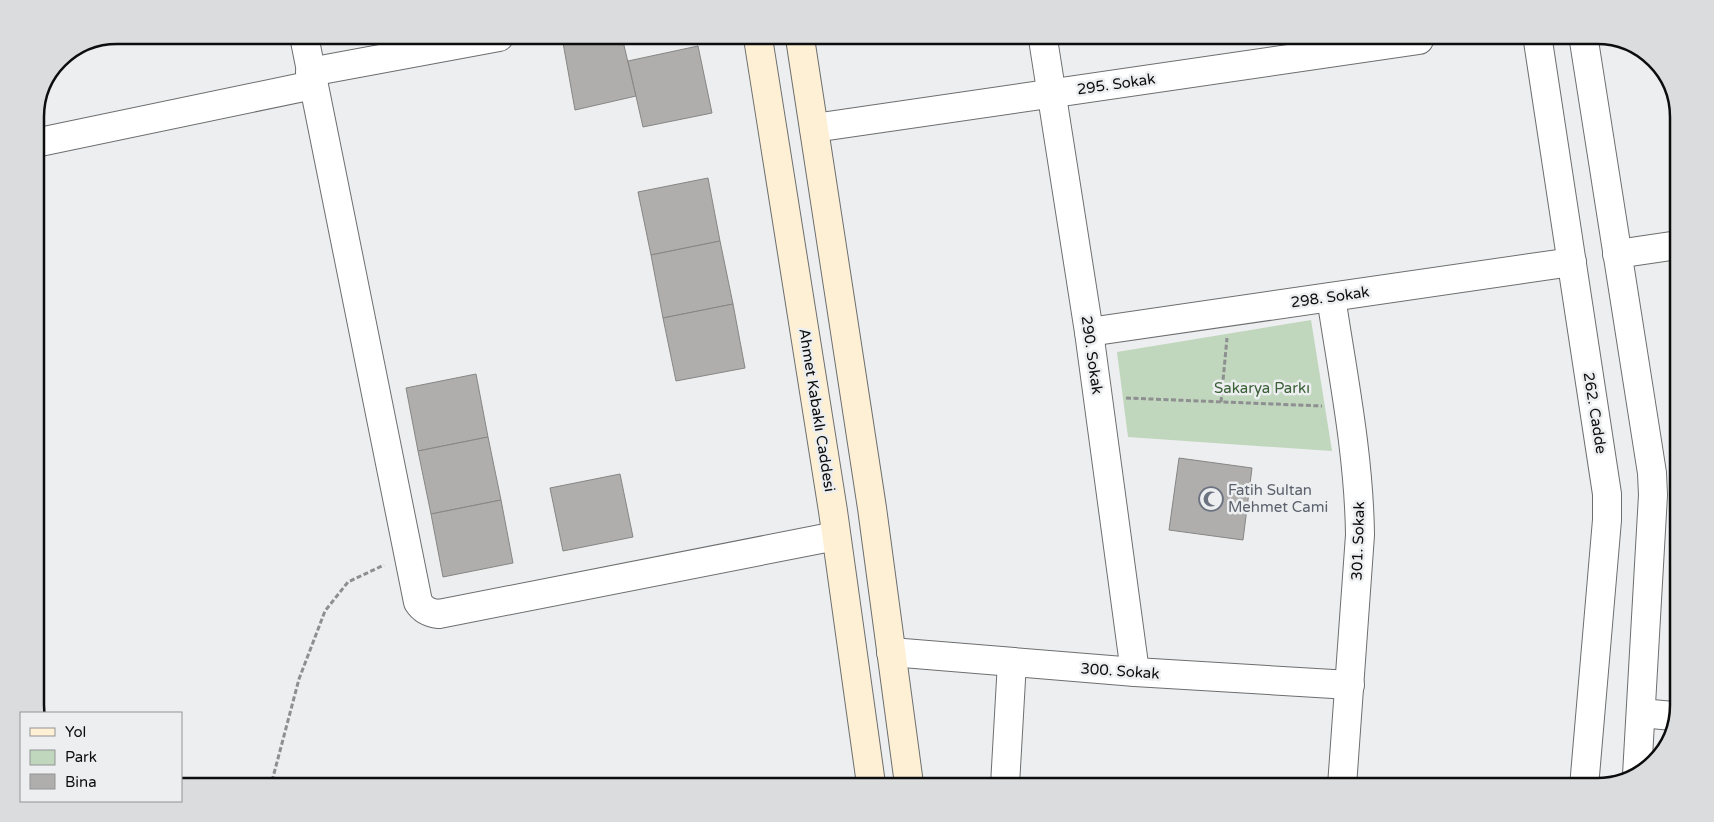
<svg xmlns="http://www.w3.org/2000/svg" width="1714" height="822" font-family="'Varela Round',sans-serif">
  <rect width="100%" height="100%" fill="#eceeef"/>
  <polygon fill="#c0d6bd" points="1311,320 1332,451 1128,437 1117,352"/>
  <g fill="#afaeac" stroke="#878685">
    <polygon points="562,37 622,37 636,96 575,110"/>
    <polygon points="698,46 712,113 643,127 628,61"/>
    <polygon points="708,178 720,241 651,255 638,192"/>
    <polygon points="720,241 733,304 663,318 651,255"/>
    <polygon points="733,304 745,368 676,381 663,318"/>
    <polygon points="476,374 488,437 418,451 406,388"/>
    <polygon points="488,437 501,500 431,514 418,451"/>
    <polygon points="1179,458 1252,468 1243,540 1169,530"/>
    <polygon points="620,474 633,537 563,551 550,488"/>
    <polygon points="501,500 513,563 443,577 431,514"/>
  </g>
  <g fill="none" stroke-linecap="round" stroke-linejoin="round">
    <g stroke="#6d6e6f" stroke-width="30">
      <g id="minor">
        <path d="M304 36 418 602C423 610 429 613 439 614L836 536"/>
        <polyline points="1043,39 1089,332 1135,672"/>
        <polyline points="310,72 499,37"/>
        <polyline points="814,128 1419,40"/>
        <polyline points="35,143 313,85"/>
        <polyline points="1617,254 1678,245"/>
        <path d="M1331 297C1343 376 1359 455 1360 535L1342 786"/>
        <polyline points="1089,332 1572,262"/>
        <polyline points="891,652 1135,672 1350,685"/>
        <polyline points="1641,713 1673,716"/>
        <polyline points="1005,785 1012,662"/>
      </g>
    </g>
    <g stroke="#6d6e6f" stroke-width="30">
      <g id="tertiary">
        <polyline points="1538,41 1607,494 1607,520 1584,787"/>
        <polyline points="1584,41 1652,473 1653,495 1637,775"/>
      </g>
    </g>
    <g stroke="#6d6e6f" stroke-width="30">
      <g id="secondary">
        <polyline points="758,38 833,511 871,784"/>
        <polyline points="800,38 872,508 909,784"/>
      </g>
    </g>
    <g stroke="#8e8f90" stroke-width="3" stroke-dasharray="5 2.5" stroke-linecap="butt">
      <polyline points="1126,398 1322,406"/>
      <polyline points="1221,402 1227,338"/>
      <polyline points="272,781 299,679 325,611 348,582 384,565"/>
    </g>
    <use href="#minor" stroke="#fff" stroke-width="28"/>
    <use href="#tertiary" stroke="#fff" stroke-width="28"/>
    <use href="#secondary" stroke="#fef0d4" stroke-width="28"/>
  </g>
  <defs>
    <g id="mosque-ring" transform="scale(1.25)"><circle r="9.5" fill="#eceeef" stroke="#6b7280" stroke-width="1.5"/><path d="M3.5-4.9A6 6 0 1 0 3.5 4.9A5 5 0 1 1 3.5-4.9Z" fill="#6b7280"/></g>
  </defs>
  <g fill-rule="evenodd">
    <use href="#mosque-ring" x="1211" y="499"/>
  </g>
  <g text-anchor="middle" stroke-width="5" stroke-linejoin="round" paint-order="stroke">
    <g font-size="15" fill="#0d0d0e" stroke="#eceeef">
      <text transform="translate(1116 84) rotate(-8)" y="5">295. Sokak</text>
      <text transform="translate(1330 297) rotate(-8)" y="5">298. Sokak</text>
      <text transform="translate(1092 355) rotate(82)" y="5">290. Sokak</text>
      <text transform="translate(817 410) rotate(81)" y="5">Ahmet Kabaklı Caddesi</text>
      <text transform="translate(1595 413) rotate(81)" y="5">262. Cadde</text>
      <text transform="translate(1358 541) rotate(-88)" y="5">301. Sokak</text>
      <text transform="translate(1120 671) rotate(4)" y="5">300. Sokak</text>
    </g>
    <g font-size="15" fill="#3b6037" stroke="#eceeef">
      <text x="1262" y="393">Sakarya Parkı</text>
    </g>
    <g font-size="15" fill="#5b616d" stroke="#eceeef" text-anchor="start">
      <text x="1228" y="495">Fatih Sultan<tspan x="1228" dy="17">Mehmet Cami</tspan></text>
    </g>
  </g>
  <path d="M0 0H1714V822H0ZM117 44H1597A73 73 0 0 1 1670 117V705A73 73 0 0 1 1597 778H117A73 73 0 0 1 44 705V117A73 73 0 0 1 117 44Z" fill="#dadcdd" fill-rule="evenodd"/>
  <path fill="none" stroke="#0d0d0e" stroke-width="2.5" d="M117 44H1597A73 73 0 0 1 1670 117V705A73 73 0 0 1 1597 778H117A73 73 0 0 1 44 705V117A73 73 0 0 1 117 44Z"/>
  <rect x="20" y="712" width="162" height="90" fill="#eceeef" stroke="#939495"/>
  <rect x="30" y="728" width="25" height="8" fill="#fef0d4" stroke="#939495"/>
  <text x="65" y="737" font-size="15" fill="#0d0d0e">Yol</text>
  <rect x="30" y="750" width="25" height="15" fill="#c0d6bd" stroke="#939495"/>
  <text x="65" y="762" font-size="15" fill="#0d0d0e">Park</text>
  <rect x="30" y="774" width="25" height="15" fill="#afaeac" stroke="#939495"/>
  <text x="65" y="787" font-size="15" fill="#0d0d0e">Bina</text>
</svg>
